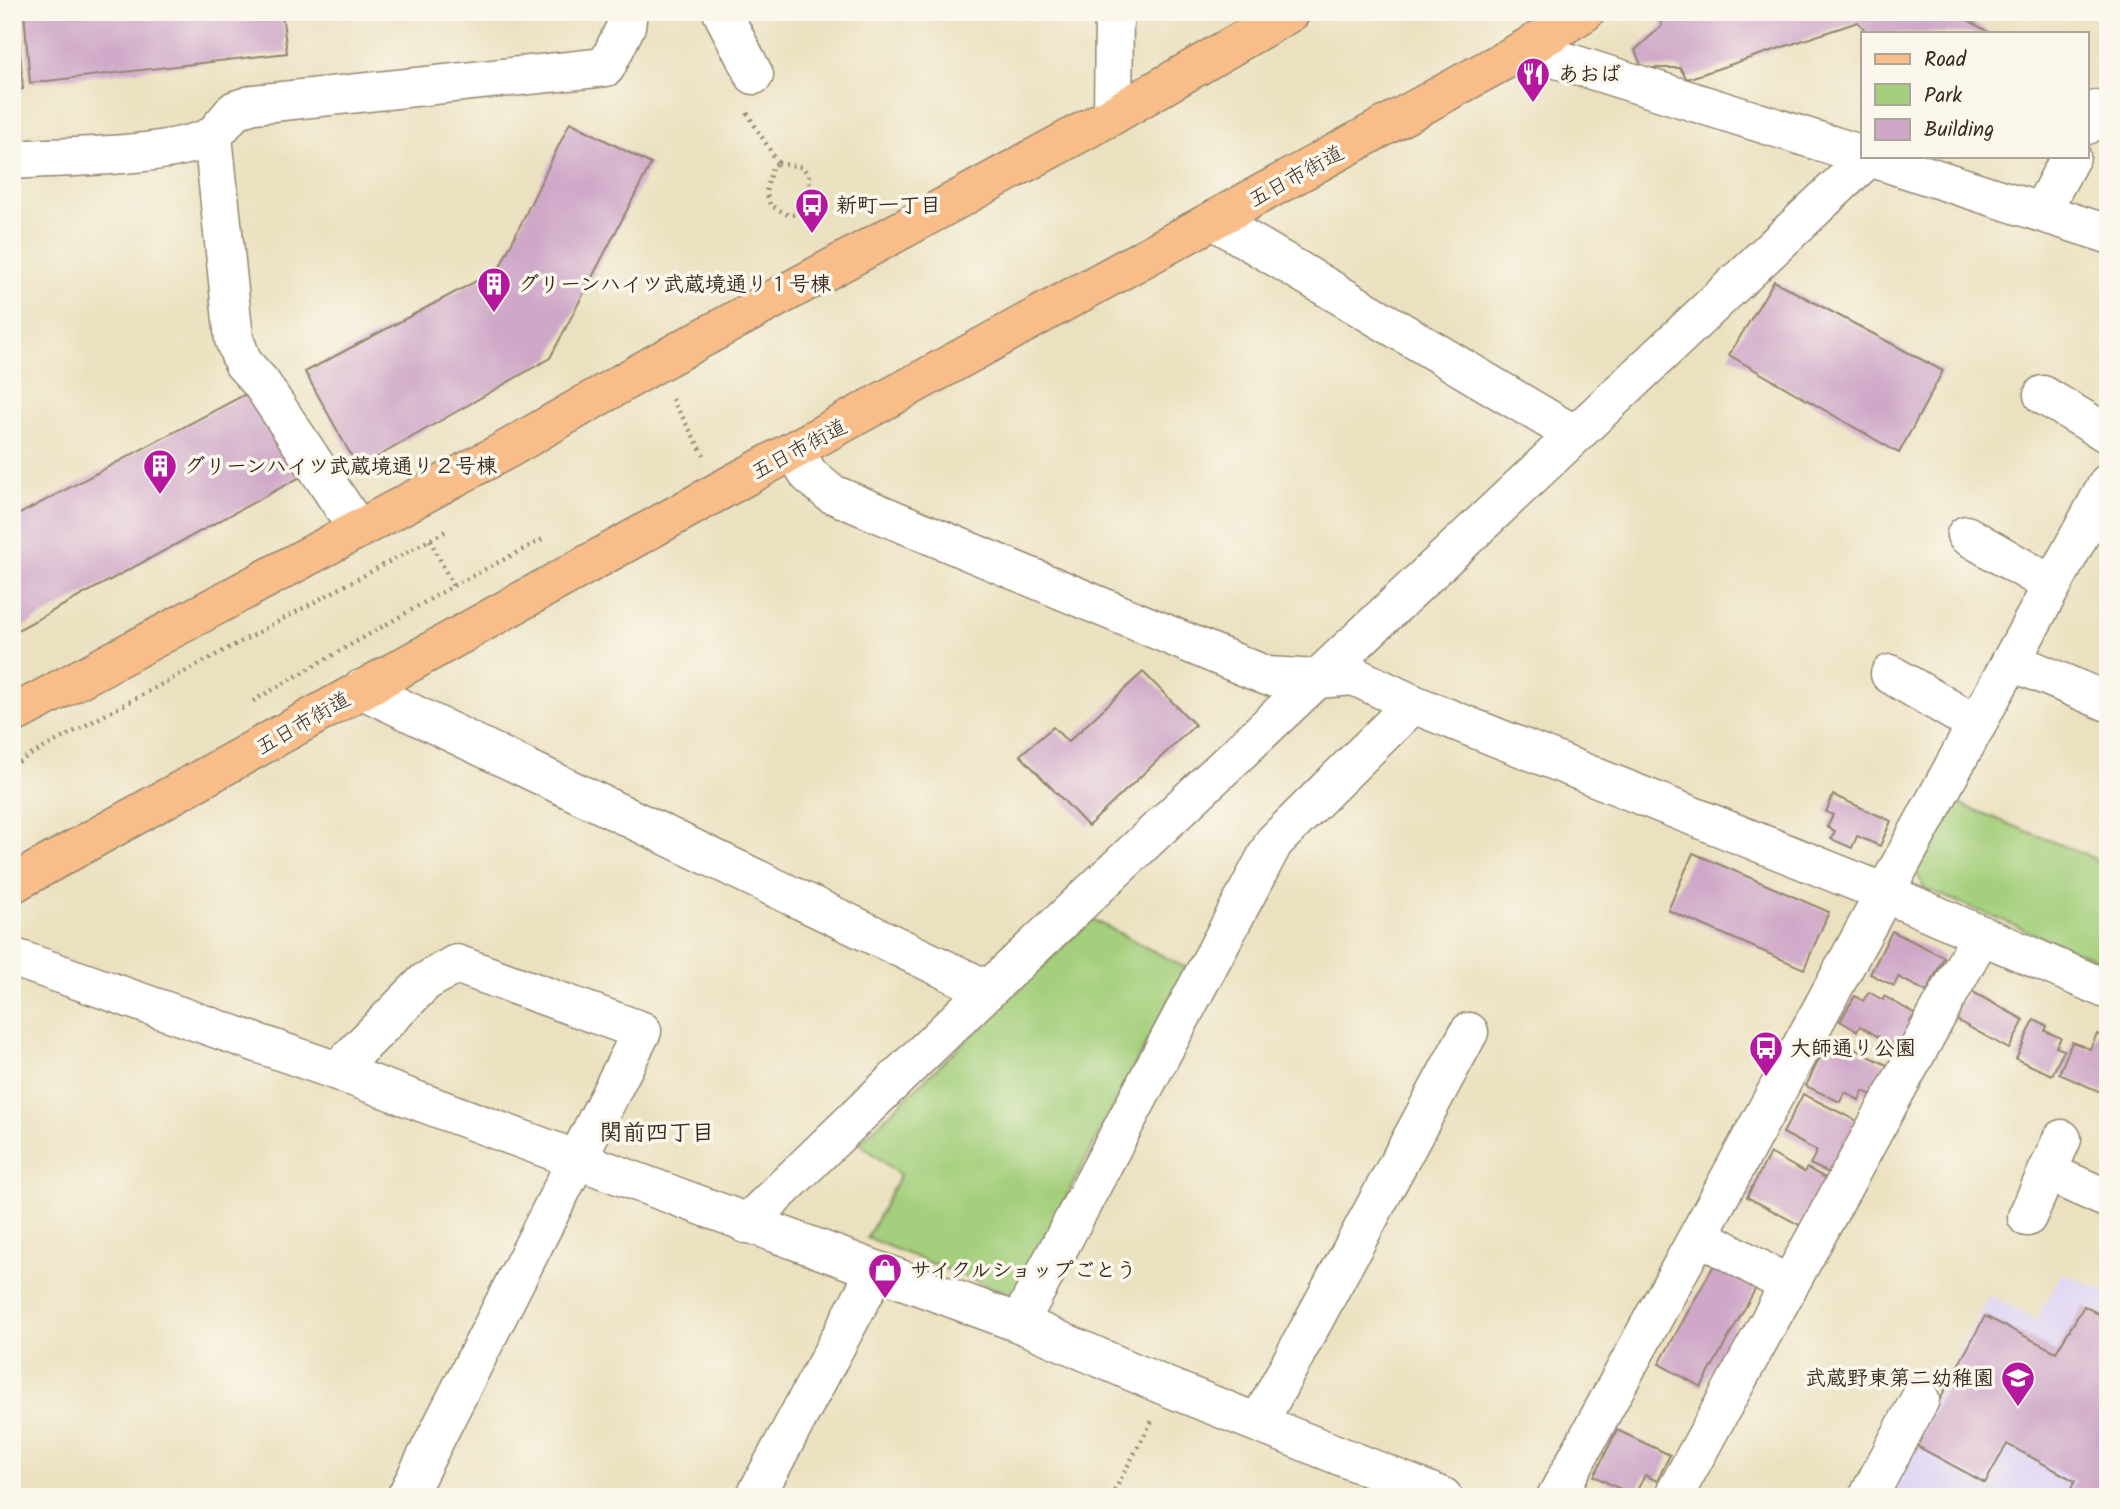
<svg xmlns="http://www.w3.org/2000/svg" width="2120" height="1509" font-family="Kalam,'Klee One',sans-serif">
  <rect width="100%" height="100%" fill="#fbf7ec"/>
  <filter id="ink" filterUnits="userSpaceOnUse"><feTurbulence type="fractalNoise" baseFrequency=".0143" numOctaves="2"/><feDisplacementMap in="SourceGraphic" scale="14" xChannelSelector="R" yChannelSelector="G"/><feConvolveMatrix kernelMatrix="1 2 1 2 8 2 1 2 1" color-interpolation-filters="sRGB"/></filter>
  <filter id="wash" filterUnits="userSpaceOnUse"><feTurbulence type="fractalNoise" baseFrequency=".00686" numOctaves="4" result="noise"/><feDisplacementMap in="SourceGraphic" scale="28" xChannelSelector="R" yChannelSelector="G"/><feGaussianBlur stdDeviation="1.57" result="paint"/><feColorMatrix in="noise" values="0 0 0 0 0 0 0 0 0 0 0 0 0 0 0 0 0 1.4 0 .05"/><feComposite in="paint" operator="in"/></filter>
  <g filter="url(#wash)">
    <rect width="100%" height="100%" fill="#ebe1c0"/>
    <polygon fill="#dfd4f4" points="2062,1273 2108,1292 2108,1497 1881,1497 1990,1295 2036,1320"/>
    <g fill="#a4cf7c" stroke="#707c4d" stroke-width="2">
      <polygon points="1955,802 2108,864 2108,964 1924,888 1916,871"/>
      <polygon points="1092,919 1186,968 1014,1296 867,1238 900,1175 859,1143"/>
    </g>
    <g id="blocks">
      <g fill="#cfa8c8">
        <polygon points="12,12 17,12 23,89 12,90"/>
        <polygon points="24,12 282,12 287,53 30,83"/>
        <polygon points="1662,12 1954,12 1990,33 1867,33 1858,22 1687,79 1680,68 1642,68 1635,50 1662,26 1658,14"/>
        <polygon points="570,122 651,164 550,358 358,468 305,372 499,269"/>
        <polygon points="1774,281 1943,371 1899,453 1729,355"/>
        <polygon points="255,389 308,473 12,633 12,518"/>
        <polygon points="1143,672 1195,725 1088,826 1020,755 1053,727 1068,742"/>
        <polygon points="1833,795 1891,821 1880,846 1857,836 1852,848 1831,839 1835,831 1827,827 1833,815 1826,812"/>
        <polygon points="1693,853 1829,912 1804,969 1668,910"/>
        <polygon points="1892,931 1944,957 1927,992 1898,977 1894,986 1870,974"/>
        <polygon points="1969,990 2024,1020 2009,1049 1953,1018"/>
        <polygon points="1869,992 1883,1000 1884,996 1915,1014 1910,1022 1915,1025 1901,1050 1860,1026 1857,1031 1840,1021 1855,996 1863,1001"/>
        <polygon points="2034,1020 2047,1026 2045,1031 2061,1038 2056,1047 2064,1050 2052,1075 2016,1059"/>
        <polygon points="2097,1034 2108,1038 2108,1081 2103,1093 2059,1074 2072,1042 2090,1049"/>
        <polygon points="1830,1037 1889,1066 1874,1096 1863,1091 1859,1100 1845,1092 1840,1102 1806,1086"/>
        <polygon points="1803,1094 1857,1121 1831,1174 1810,1164 1817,1151 1783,1133"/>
        <polygon points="1770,1153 1804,1172 1807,1168 1829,1180 1803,1227 1747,1197"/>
        <polygon points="1714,1265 1756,1288 1701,1387 1659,1364"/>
        <polygon points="2084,1306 2108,1319 2108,1459 2101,1472 2108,1476 2108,1497 2067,1497 2075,1481 2007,1444 1985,1483 1915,1445 1985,1316 2056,1352"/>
        <polygon points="1617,1430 1670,1455 1657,1481 1645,1475 1634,1496 1594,1476"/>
        <polygon points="1582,1487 1601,1497 1578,1497"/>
      </g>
    </g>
  </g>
  <g filter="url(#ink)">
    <use href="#blocks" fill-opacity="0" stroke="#93866f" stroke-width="2"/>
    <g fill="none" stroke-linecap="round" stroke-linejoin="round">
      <g stroke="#93866f" stroke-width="41">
        <g id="minor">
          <polyline points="722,12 754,75"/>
          <polyline points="1525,49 1863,155"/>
          <polyline points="1113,115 1114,12"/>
          <polyline points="2087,125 2095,110"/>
          <polyline points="1866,156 2108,234"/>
          <path d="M12 160C66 156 167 158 213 136"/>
          <polyline points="2042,210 2071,156"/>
          <polyline points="1215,221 1575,435"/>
          <polyline points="2043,395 2108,434"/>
          <polyline points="795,452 809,475 830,493 1267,676 1318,679 1354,676 1413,704 1885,893 2108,990"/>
          <polyline points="357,528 261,383 243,363 234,339 213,136 235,110 254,104 606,67 626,26 628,12"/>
          <polyline points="1966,535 2052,585"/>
          <polyline points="2011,661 2108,702"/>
          <polyline points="1890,674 1977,725"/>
          <polyline points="361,689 988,990"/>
          <polyline points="12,957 337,1071 1019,1323 1170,1388 1443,1497"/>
          <polyline points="337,1071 425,982 456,964 642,1031 406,1497"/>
          <polyline points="2047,1172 2108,1199"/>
          <polyline points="2027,1217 2062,1139"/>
          <polyline points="746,1224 988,990 1869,157"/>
          <polyline points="1699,1235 1788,1285"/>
          <polyline points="1019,1323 1274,842 1413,704"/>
          <polyline points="1259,1422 1469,1032"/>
          <polyline points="755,1497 876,1271"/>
          <polyline points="1556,1497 2108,483"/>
          <polyline points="1673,1497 1980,937"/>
          <polyline points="1868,1497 1920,1399"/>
        </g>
      </g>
      <g stroke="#93866f" stroke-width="41">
        <g id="major">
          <polyline points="12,715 506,450 653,365 1113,115 1291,12"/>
          <polyline points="12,884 723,489 1525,49 1585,12"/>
        </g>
      </g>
      <g stroke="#93866f" stroke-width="4.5" stroke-dasharray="2 5" stroke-linecap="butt">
        <polyline points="666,15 679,12"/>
        <polyline points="747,113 778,163"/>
        <polygon points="778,163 802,167 809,175 811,202 804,211 790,216 770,205 766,192 772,167"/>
        <polyline points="672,399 704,455"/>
        <polyline points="430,540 453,586"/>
        <polyline points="253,701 453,586 545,538"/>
        <polyline points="12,765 448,530"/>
        <polyline points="1111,1497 1152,1421"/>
      </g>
      <use href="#minor" stroke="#fff" stroke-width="38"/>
      <use href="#major" stroke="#f8bd89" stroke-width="38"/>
    </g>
  </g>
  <defs>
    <g id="restaurant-pin" transform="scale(1.75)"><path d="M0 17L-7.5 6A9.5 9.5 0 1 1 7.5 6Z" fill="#b5179e" stroke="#fbf7ec"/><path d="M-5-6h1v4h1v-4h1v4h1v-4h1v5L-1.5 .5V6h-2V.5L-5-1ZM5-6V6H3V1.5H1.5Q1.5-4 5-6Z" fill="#fff"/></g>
    <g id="bus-pin" transform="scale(1.75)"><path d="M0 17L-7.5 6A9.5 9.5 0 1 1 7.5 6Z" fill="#b5179e" stroke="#fbf7ec"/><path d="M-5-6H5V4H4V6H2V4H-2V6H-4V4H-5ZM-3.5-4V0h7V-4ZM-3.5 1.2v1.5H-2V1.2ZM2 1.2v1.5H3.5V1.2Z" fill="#fff"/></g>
    <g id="building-pin" transform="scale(1.75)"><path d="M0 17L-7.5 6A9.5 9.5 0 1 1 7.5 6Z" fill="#b5179e" stroke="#fbf7ec"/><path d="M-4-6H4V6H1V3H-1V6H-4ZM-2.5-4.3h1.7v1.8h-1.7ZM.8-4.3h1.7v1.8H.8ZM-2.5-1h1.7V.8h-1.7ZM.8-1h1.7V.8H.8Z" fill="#fff"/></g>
    <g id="shop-pin" transform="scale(1.75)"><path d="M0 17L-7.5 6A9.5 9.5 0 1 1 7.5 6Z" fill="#b5179e" stroke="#fbf7ec"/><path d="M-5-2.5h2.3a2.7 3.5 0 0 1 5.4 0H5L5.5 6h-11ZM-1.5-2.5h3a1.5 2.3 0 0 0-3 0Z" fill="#fff"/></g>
    <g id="school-pin" transform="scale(1.75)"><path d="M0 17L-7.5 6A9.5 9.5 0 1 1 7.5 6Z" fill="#b5179e" stroke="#fbf7ec"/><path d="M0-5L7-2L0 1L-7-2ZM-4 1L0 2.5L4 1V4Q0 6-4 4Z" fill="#fff"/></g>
  </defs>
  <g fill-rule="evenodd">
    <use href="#restaurant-pin" x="1533" y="74"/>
    <use href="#bus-pin" x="812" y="205"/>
    <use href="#building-pin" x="494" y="284"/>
    <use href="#building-pin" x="160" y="466"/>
    <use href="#bus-pin" x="1766" y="1048"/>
    <use href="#shop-pin" x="885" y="1270"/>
    <use href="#school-pin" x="2018" y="1378"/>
  </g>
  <g text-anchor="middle" stroke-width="7" stroke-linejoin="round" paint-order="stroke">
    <g font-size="21" font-weight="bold" fill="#3b2a1e" stroke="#fbf7ec" text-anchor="start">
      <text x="1558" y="81">あおば</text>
      <text x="836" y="212">新町一丁目</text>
      <text x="518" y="291">グリーンハイツ武蔵境通り１号棟</text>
      <text x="184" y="473">グリーンハイツ武蔵境通り２号棟</text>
      <text x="1790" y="1055">大師通り公園</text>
      <text x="910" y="1277">サイクルショップごとう</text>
      <text x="1994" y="1385" text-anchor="end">武蔵野東第二幼稚園</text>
    </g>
    <g font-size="21" fill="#3b2a1e" stroke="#fbf7ec">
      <text transform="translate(1296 176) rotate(-29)" y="7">五日市街道</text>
      <text transform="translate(799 449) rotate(-28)" y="7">五日市街道</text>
      <text transform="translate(303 723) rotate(-30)" y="7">五日市街道</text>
    </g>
    <g font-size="23" font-weight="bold" fill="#3b2a1e" stroke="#fbf7ec">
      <text x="657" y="1140">関前四丁目</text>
    </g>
  </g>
  <rect width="2120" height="1509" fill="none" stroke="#fbf7ec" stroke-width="42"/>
  <rect x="1861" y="32" width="228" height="126" fill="#fbf7ec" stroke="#aea59a" stroke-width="2"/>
  <rect x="1875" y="54" width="35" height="10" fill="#f8bd89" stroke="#aea59a" stroke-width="2"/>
  <text x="1924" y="66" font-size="21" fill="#3b2a1e">Road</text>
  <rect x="1875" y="84" width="35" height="21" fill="#a4cf7c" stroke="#aea59a" stroke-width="2"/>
  <text x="1924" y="102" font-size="21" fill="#3b2a1e">Park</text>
  <rect x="1875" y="119" width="35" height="21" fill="#cfa8c8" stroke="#aea59a" stroke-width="2"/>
  <text x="1924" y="136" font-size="21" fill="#3b2a1e">Building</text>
</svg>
